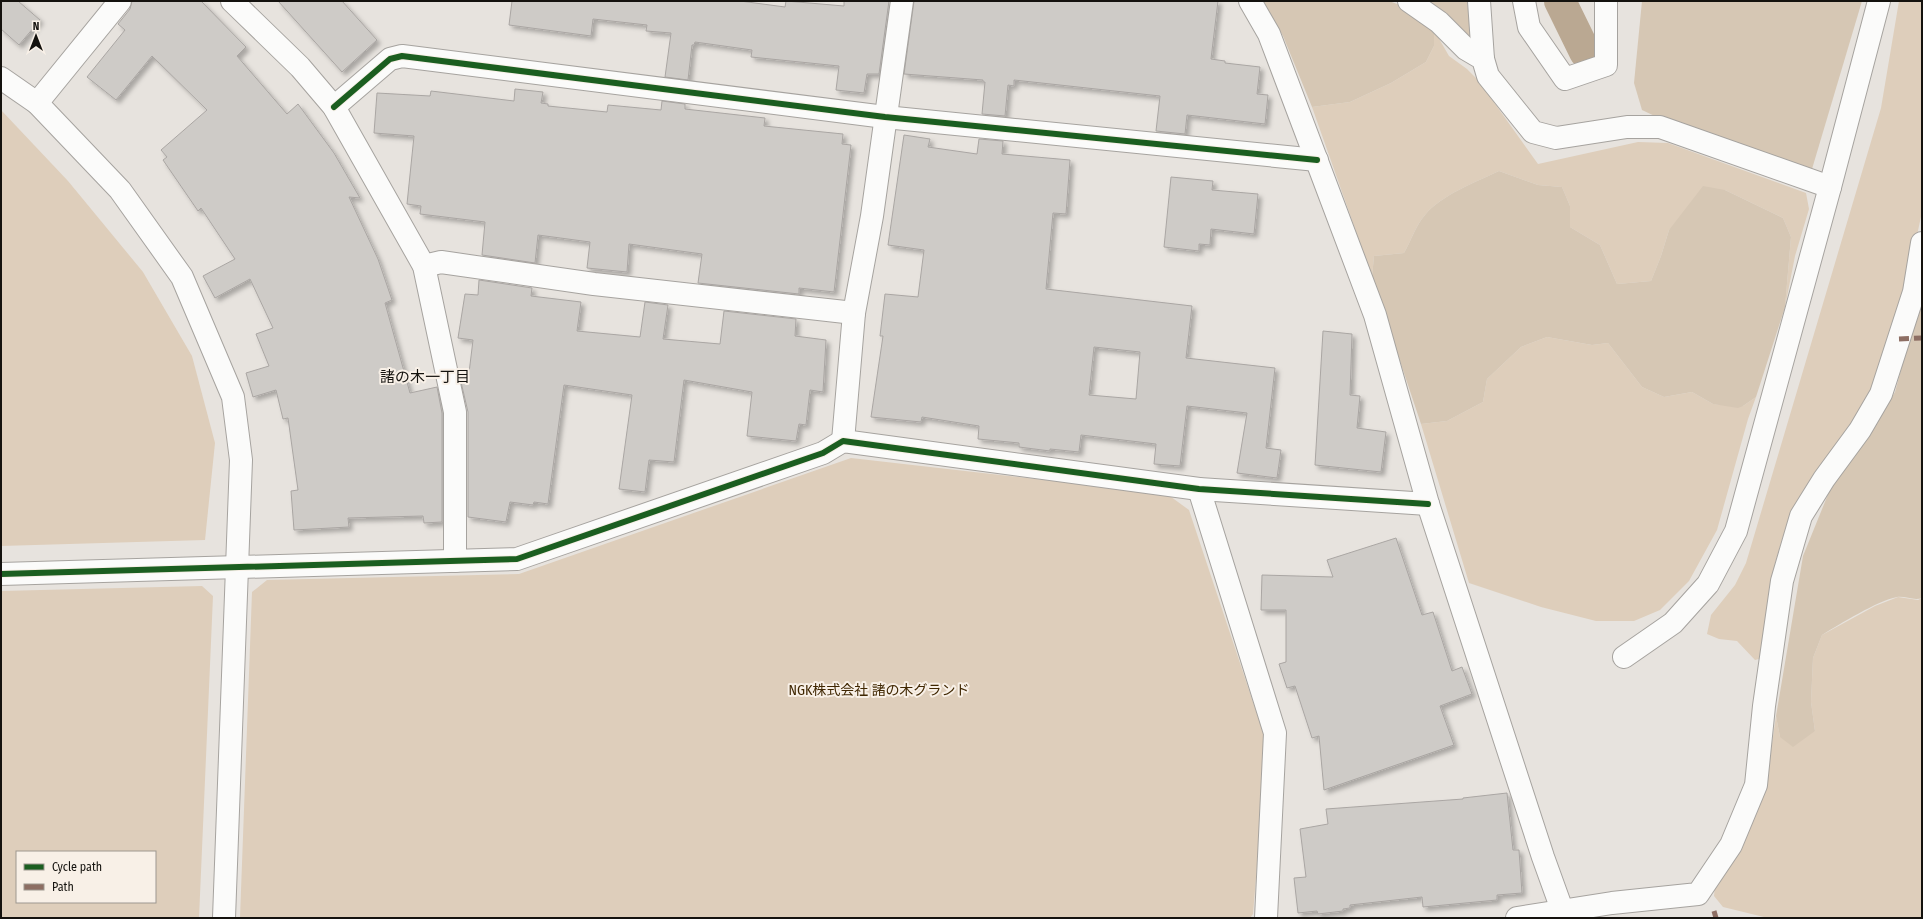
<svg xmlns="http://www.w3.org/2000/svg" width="1923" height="919" font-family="'Fira Sans Condensed','Noto Sans JP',sans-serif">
  <defs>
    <filter id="shadow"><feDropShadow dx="3.5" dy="3.5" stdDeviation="2" flood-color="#0004"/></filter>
  </defs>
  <rect width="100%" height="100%" fill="#e7e3de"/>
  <g fill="#decebb" fill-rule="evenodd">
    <polygon points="1899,1 1922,1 1922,212 1904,296 1873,389 1853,428 1816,476 1787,523 1775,563 1759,659 1755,660 1737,641 1719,639 1707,634 1711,615 1735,585 1746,563 1881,108"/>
    <path d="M1434 30 1449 56 1467 69 1478 80 1538 164 1638 142 1668 143 1806 193 1809 209 1795 256 1785 307 1791 237 1783 218 1725 190 1669 230 1661 256 1651 281 1617 284 1600 245 1570 227V206L1562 187 1538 185 1499 171C1476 182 1441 195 1425 215 1416 225 1411 241 1404 253L1374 256 1372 277 1312 107 1350 102 1391 83 1426 62 1434 46Z"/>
    <polygon points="1,110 68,181 143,272 192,356 215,443 205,540 1,546"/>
    <polygon points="1547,337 1592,345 1608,343 1642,387 1664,397 1692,392 1713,404 1743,406 1756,397 1748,419 1717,530 1689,581 1660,610 1634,621 1596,621 1541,607 1469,583 1421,424 1447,421 1483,402 1487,379 1521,347"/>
    <polygon points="851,458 1167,494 1189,510 1267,744 1253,914 1250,918 240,918 252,592 267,580 519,574"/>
    <path d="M202 586 213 596 199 918H1V591ZM17 852H155V902H17Z"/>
    <polygon points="1898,597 1918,600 1922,598 1922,918 1768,918 1723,907 1714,896 1715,886 1766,785 1776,716 1780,737 1815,731 1811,702 1813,658 1822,635 1875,606"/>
  </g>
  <g fill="#d6c7b4">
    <polygon points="1263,1 1389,1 1400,5 1434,30 1434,46 1426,62 1391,83 1350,102 1312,107 1283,36"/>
    <polygon points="1427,1 1467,1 1472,41"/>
    <polygon points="1642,1 1862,1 1812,169 1661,119 1642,110 1634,83"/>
    <path d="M1499 171 1538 185 1562 187 1570 206V227L1600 245 1617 284 1651 281 1661 256 1669 230 1703 186 1725 190 1783 218 1791 237 1785 307 1756 397 1743 406 1738 408 1713 404 1692 392 1664 397 1642 387 1608 343 1592 345 1547 337 1521 347 1487 379 1483 402 1447 421 1421 424 1372 277 1374 256 1404 253C1411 241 1416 225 1425 215 1441 195 1476 182 1499 171Z"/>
    <path d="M1922 292V598C1914 601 1906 596 1897 597 1877 601 1840 624 1822 635L1813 658 1811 702 1815 731 1793 747 1780 737 1776 716 1803 556 1831 487 1874 428 1895 392Z"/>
  </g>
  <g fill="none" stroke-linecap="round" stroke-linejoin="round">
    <polyline stroke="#baa892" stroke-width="32" points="1560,1 1585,52"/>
  </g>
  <g fill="#cecbc7" stroke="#aaa6a3" fill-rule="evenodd" filter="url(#shadow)">
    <polygon points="1,1 18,1 40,20 19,45 1,29"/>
    <polygon points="132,1 201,1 246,47 237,56 287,114 298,104 334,153 360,198 349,197 378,259 392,300 385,303 410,393 437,387 442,413 442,522 424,523 423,516 348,518 349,527 294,530 291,491 298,490 288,418 283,419 276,390 253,397 246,373 269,366 256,334 273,328 250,279 215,298 203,276 235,259 201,208 198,211 163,160 167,157 161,150 207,110 152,56 116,100 87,77 125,30 118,24 130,9"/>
    <polygon points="278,1 342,1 377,40 342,72"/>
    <polygon points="512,1 740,1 785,7 786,1 844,6 844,1 889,1 879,74 867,74 864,93 836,90 839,66 751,57 752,50 695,42 694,45 692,45 688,80 665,77 671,33 646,31 647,25 593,19 591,36 509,25"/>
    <polygon points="914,1 1218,1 1211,59 1225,61 1225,63 1260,67 1257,94 1268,95 1265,124 1187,115 1185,134 1156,131 1160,96 1014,80 1014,86 1008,85 1005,116 982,114 985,82 983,82 983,80 904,74"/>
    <polygon points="515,89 543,92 541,103 548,104 548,106 607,112 608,105 661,110 662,101 685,104 685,109 765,118 764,126 843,134 842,144 851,145 834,292 799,288 799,294 698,283 702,254 629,244 627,272 587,268 590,242 538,235 535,263 482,255 485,222 420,214 421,206 407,204 414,136 374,133 377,93 430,96 431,91 514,101"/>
    <path d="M904 135 930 139 928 147 977 154 979 139 1003 141 1002 154 1070 160 1066 214 1053 213 1046 289 1192 306 1186 358 1275 368 1266 448 1281 450 1277 478 1237 473 1247 413 1187 406 1180 466 1154 464 1156 444 1081 435 1079 452 1050 449V451L1019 447V443L978 439 979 426 922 417 921 422 871 417 883 336H880L885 294 918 297 924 250 888 245ZM1094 347 1140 352 1136 399 1089 395Z"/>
    <polygon points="1171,177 1213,181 1212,190 1258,194 1254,234 1211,229 1210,245 1199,244 1199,251 1164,247"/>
    <polygon points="479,280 532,288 531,296 581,302 577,331 640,337 645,302 668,305 663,339 720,344 724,311 796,319 795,336 826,340 823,392 810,390 806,425 799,424 796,441 747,436 752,392 684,380 674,462 649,460 645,492 619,489 632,395 564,385 548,504 534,502 533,505 510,502 506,522 468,517 468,412 461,382 468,381 473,340 458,338 465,294 478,295"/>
    <polygon points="1323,331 1352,334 1350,395 1360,396 1357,428 1386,432 1381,472 1315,465"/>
    <polygon points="1396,538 1422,615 1433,612 1452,671 1462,667 1472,694 1440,706 1454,745 1324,790 1319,736 1312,738 1295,686 1287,688 1279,664 1286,662 1286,610 1261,610 1262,575 1333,577 1327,560"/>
    <polygon points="1507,793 1513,850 1519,850 1522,893 1497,895 1497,900 1423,907 1422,897 1350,905 1350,908 1343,909 1343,911 1318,914 1317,911 1298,913 1294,878 1306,877 1300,829 1328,824 1326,809 1463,799 1463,798"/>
  </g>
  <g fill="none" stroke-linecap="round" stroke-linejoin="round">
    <g stroke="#a6a39f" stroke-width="24">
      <g id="minor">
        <polyline points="232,1 300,67 334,107 424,266 455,412 455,561"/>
        <polyline points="1250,1 1269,34 1375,315 1428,504 1543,857 1565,918"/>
        <polyline points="1409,1 1439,22 1466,49 1483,59 1488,76 1533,132 1556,138 1627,127 1660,127 1830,187"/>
        <polyline points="1479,1 1483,59"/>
        <polyline points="1524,1 1529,27 1565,79 1606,65 1606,1"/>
        <polyline points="1,78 37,103 120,190 182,277 233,397 241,460 224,918"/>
        <polyline points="37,103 120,1"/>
        <polyline points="334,107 390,59 402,56 885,117 1317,160"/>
        <polyline points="424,266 441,262 594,284 854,313"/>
        <polyline points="843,441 854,313 872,216 902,1"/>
        <polyline points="1199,489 1275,733 1266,918"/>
        <polyline points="1,574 517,559 823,453 843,441 1199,489 1428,504"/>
        <polyline points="1624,657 1673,623 1708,584 1736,531 1830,187 1879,1"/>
        <polyline points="1517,918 1612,903 1698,894 1731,845 1756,785 1764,706 1782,581 1801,516 1824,479 1860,430 1881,394 1914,292 1922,243"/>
      </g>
    </g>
    <use href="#minor" stroke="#fbfbfa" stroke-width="22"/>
    <g stroke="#8d6e63" stroke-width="5" stroke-dasharray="10 5" stroke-linecap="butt">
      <polyline points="1899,339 1922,338"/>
      <polyline points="1714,911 1716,918"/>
    </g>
    <g stroke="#f8f0e7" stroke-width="8">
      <g id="cycleway">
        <polyline points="334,107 390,59 402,56 885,117 1317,160"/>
        <polyline points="1,574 517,559 823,453 843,441 1199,489 1428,504"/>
      </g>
    </g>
    <use href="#cycleway" stroke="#1b5e20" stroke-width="6"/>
  </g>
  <g text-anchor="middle" stroke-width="4" stroke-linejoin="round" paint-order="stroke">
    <g font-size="14" fill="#3f2600" stroke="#f8f0e7">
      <text x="879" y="695">NGK株式会社 諸の木グランド</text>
    </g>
    <g font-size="15" fill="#14120e" stroke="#f8f0e7">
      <text x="425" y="382">諸の木一丁目</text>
    </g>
  </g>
  <rect width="1923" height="919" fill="none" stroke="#14120e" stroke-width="4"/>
  <rect x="16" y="851" width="140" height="52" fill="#f8f0e7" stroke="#9d9790"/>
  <rect x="24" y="864" width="20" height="6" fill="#1b5e20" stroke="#9d9790"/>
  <text x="52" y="871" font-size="12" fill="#14120e">Cycle path</text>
  <rect x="24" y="884" width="20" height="6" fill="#8d6e63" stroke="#9d9790"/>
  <text x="52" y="891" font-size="12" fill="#14120e">Path</text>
  <g transform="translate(36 36)" stroke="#f8f0e7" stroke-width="3" paint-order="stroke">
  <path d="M0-3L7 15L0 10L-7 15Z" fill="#14120e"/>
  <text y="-6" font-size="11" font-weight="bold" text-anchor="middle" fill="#14120e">N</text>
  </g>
</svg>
